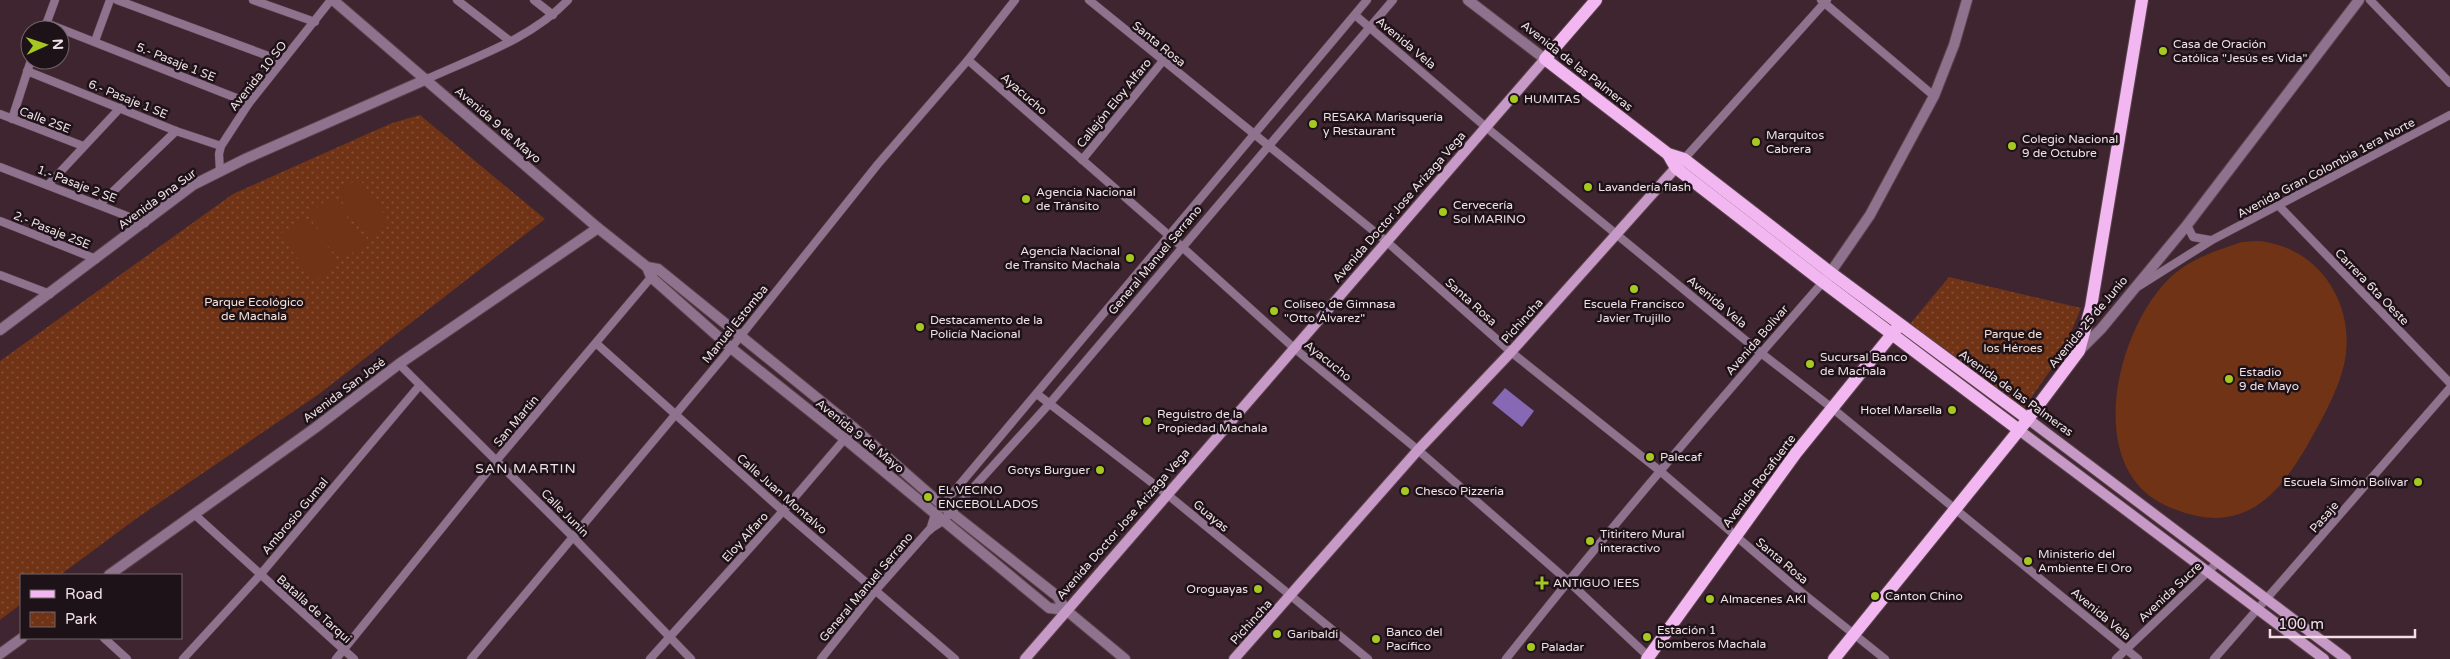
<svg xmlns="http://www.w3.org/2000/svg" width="2450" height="659" font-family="'Varela Round',sans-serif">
  <defs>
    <pattern id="park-dots" width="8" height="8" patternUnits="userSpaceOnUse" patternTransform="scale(1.25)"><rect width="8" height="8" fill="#703316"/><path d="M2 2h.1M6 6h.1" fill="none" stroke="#855038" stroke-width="1.8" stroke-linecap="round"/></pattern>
  </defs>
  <rect width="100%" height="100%" fill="#3e252f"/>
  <g fill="url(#park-dots)">
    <polygon points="420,115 545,219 319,394 137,518 60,575 21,575 21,604 0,620 0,361 233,194 392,123"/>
    <polygon points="1949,277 2081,308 2063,352 2024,408 1910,324"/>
  </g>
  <g fill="#703316">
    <polygon points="359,178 391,224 370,240 336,193"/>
    <polygon points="333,196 365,244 342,260 307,214"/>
    <polygon points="305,217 339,262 314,281 280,234"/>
    <path d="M2242 242C2249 242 2258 240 2266 242 2319 251 2352 301 2346 353 2343 382 2323 418 2308 444 2291 474 2268 508 2232 516 2209 522 2179 513 2159 502 2083 459 2119 322 2174 274 2193 258 2218 250 2242 242Z"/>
  </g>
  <polygon fill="#8668b4" points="1505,388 1534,411 1522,427 1492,403"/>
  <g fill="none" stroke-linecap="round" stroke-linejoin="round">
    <g stroke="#5b434c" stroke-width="9">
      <g id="minor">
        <polyline points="117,0 282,61"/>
        <polyline points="253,0 315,22"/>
        <polyline points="457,0 510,41"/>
        <polyline points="534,0 553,15"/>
        <polyline points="1089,0 1386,241 1511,352 1660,471 1800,591 1885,659"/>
        <polyline points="1821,0 1934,96"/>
        <polyline points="2370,0 2450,83"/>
        <polyline points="1355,15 1487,128 1761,353 1832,408 2138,659"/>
        <polyline points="46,23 249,103"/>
        <polyline points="44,30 55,0"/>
        <polyline points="95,41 110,0"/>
        <polyline points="968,60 1181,246 1294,348 1418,450 1568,581 1650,658"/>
        <polyline points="27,71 176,131 221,146"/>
        <path d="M427 79C475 57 531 39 568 0"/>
        <polyline points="0,114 83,146"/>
        <polyline points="12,119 31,60"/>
        <polyline points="1684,159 1827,0"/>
        <polyline points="1082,160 1162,62"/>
        <polyline points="0,167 145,223"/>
        <polyline points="220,172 219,154 221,146 249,103 331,0"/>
        <polyline points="48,185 120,108"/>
        <polyline points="100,204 176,131"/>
        <polyline points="2279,206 2450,383"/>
        <polyline points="0,221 96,259"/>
        <polyline points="2187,225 2193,237 2210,240"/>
        <polyline points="0,275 50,294"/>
        <polyline points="2139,286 2212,240 2450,115"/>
        <polyline points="597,344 783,511 955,659"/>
        <polyline points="399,364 572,536 691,659"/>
        <polyline points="1037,394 1168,495 1368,659"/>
        <polyline points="194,514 354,659"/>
        <polyline points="930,530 935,514 1367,0"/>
        <polyline points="104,638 127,659"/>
        <polyline points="183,659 260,575 420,385"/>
        <polyline points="336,659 496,461 653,275"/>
        <polyline points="471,659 731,348 878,164 968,60 1015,0"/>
        <polyline points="650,659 783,511 854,428"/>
        <polyline points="821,659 875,591 929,530 943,521 1050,403 1393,0"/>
        <path d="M1506 659C1608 530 1715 406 1823 282"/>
        <polyline points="2116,659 2218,562"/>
        <polyline points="2214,659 2450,388"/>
      </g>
    </g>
    <g stroke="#5b434c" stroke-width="12">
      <g id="tertiary">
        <polyline points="333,0 598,228 647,267 658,269 854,428 943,506 1057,596 1066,610 1125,659"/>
        <polyline points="1468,0 1545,59"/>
        <polyline points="647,267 651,277 731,348 845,439 1049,608 1066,610"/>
        <polyline points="1826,279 1870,215 1934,96 1954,45 1967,0"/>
        <polyline points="0,330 193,185 245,159 427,79"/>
        <polyline points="2079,351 2101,329 2187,225 2359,0"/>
        <polyline points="109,575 315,428 399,364 598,228"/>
        <polyline points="0,654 22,638"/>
      </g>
    </g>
    <g stroke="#5b434c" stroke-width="12">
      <g id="secondary">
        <polyline points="2028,419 2346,659"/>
        <polyline points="2019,430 2324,659"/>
        <polyline points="1025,659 1545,59"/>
        <polyline points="1234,659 1418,450 1511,352 1680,163"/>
      </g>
    </g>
    <g stroke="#5b434c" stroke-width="14">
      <g id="primary">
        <polyline points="1596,0 1545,59 1668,154 1684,159 1831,273 2028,419"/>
        <polyline points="1668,154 1676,168 1823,282 2019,430"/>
        <polyline points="1647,659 1796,453 1897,328"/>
        <polyline points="1834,659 2028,419 2079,351 2091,307 2142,0"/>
      </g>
    </g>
    <use href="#minor" stroke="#8f738e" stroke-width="8"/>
    <use href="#tertiary" stroke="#8f738e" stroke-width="10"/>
    <use href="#secondary" stroke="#c799c6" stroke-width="10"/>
    <use href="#primary" stroke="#f2b7f0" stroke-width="12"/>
  </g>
  <g fill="#a6c820" stroke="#1d1217" stroke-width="2">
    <circle cx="2163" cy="51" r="5"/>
    <circle cx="1514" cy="99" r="5"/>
    <circle cx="1313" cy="124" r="5"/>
    <circle cx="1756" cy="142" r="5"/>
    <circle cx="2012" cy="146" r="5"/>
    <circle cx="1588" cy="187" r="5"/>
    <circle cx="1026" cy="199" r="5"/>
    <circle cx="1443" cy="212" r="5"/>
    <circle cx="1130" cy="258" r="5"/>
    <circle cx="1634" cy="289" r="5"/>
    <circle cx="1274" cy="311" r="5"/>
    <circle cx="920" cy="327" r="5"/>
    <circle cx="1810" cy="364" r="5"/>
    <circle cx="2229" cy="379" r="5"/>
    <circle cx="1952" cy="410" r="5"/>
    <circle cx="1147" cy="421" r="5"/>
    <circle cx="1650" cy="457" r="5"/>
    <circle cx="1100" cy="470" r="5"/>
    <circle cx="2418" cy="482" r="5"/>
    <circle cx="1405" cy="491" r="5"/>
    <circle cx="928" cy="497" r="5"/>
    <circle cx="1590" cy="541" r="5"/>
    <circle cx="2028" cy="561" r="5"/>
    <path d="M1539.5 575.5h5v5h5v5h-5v5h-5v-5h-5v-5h5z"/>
    <circle cx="1258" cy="589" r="5"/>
    <circle cx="1875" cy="596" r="5"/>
    <circle cx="1710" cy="599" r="5"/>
    <circle cx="1277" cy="634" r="5"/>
    <circle cx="1647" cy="637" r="5"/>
    <circle cx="1376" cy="639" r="5"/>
    <circle cx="1531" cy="647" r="5"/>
  </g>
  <g text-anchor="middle" stroke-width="5" stroke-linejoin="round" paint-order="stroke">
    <g font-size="12" fill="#f1e0e6" stroke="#1d1217">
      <text transform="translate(1406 43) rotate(40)" y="4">Avenida Vela</text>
      <text transform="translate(1159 44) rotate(39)" y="4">Santa Rosa</text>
      <text transform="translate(176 62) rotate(22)" y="4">5.- Pasaje 1 SE</text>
      <text transform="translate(1577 66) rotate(38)" y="4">Avenida de las Palmeras</text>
      <text transform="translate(258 76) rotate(-52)" y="4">Avenida 10 SO</text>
      <text transform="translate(1024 94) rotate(41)" y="4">Ayacucho</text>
      <text transform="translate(128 99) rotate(22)" y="4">6.- Pasaje 1 SE</text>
      <text transform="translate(1114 103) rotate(-51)" y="4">Callejón Eloy Alfaro</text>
      <text transform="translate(45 120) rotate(21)" y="4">Calle 2SE</text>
      <text transform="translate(498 125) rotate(41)" y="4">Avenida 9 de Mayo</text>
      <text transform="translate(2326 168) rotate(-28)" y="4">Avenida Gran Colombia 1era Norte</text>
      <text transform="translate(77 184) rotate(21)" y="4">1.- Pasaje 2 SE</text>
      <text transform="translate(157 199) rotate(-36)" y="4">Avenida 9na Sur</text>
      <text transform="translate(1399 207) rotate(-49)" y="4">Avenida Doctor Jose Arízaga Vega</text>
      <text transform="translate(52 230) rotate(22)" y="4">2.- Pasaje 2SE</text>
      <text transform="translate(1155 260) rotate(-50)" y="4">General Manuel Serrano</text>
      <text transform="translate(2372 287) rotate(46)" y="4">Carrera 6ta Oeste</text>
      <text transform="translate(1471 302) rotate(42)" y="4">Santa Rosa</text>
      <text transform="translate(1717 302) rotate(40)" y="4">Avenida Vela</text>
      <text transform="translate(1522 321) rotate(-48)" y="4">Pichincha</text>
      <text transform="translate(2088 322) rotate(-50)" y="4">Avenida 25 de Junio</text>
      <text transform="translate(735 324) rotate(-51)" y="4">Manuel Estomba</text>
      <text transform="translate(1757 340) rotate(-49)" y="4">Avenida Bolívar</text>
      <text transform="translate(1328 361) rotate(39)" y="4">Ayacucho</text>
      <text transform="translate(344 390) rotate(-37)" y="4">Avenida San José</text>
      <text transform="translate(2016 393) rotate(36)" y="4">Avenida de las Palmeras</text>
      <text transform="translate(516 421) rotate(-50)" y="4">San Martin</text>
      <text transform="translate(860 436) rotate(39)" y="4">Avenida 9 de Mayo</text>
      <text transform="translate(1759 481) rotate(-53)" y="4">Avenida Rocafuerte</text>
      <text transform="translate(782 494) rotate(41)" y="4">Calle Juan Montalvo</text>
      <text transform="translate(565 513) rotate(45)" y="4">Calle Junín</text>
      <text transform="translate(295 516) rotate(-50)" y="4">Ambrosio Gumal</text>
      <text transform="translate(1211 516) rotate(40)" y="4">Guayas</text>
      <text transform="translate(2324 517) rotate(-49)" y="4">Pasaje</text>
      <text transform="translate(1123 524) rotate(-49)" y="4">Avenida Doctor Jose Arízaga Vega</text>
      <text transform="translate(745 537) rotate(-48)" y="4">Eloy Alfaro</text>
      <text transform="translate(1782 561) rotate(40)" y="4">Santa Rosa</text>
      <text transform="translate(866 587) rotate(-50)" y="4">General Manuel Serrano</text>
      <text transform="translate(2170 592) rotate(-43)" y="4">Avenida Sucre</text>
      <text transform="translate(314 609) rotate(42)" y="4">Batalla de Tarqui</text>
      <text transform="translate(2101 614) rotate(40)" y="4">Avenida Vela</text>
      <text transform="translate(1251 622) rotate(-48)" y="4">Pichincha</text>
    </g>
    <g font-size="12" fill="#f1e0e6" stroke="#1d1217" text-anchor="start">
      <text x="2173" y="48">Casa de Oración<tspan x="2173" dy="14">Católica "Jesús es Vida"</tspan></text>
      <text x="1524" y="103">HUMITAS</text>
      <text x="1323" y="121">RESAKA Marisquería<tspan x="1323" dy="14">y Restaurant</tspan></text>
      <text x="1766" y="139">Marquitos<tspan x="1766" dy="14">Cabrera</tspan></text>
      <text x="2022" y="143">Colegio Nacional<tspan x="2022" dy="14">9 de Octubre</tspan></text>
      <text x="1598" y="191">Lavandería flash</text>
      <text x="1036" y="196">Agencia Nacional<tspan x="1036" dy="14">de Tránsito</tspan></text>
      <text x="1453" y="209">Cervecería<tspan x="1453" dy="14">Sol MARINO</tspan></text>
      <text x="1120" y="255" text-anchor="end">Agencia Nacional<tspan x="1120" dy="14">de Transito Machala</tspan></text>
      <text x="1284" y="308">Coliseo de Gimnasa<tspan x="1284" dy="14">"Otto Álvarez"</tspan></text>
      <text x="1634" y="308" text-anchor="middle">Escuela Francisco<tspan x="1634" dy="14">Javier Trujillo</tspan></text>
      <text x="930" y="324">Destacamento de la<tspan x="930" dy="14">Policía Nacional</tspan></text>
      <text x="1820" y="361">Sucursal Banco<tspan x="1820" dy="14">de Machala</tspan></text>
      <text x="2239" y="376">Estadio<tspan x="2239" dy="14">9 de Mayo</tspan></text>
      <text x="1942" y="414" text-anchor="end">Hotel Marsella</text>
      <text x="1157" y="418">Reguistro de la<tspan x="1157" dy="14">Propiedad Machala</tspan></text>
      <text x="1660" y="461">Palecaf</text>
      <text x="1090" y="474" text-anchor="end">Gotys Burguer</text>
      <text x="2408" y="486" text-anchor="end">Escuela Simón Bolívar</text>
      <text x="938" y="494">EL VECINO<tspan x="938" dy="14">ENCEBOLLADOS</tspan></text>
      <text x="1415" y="495">Chesco Pizzeria</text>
      <text x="1600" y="538">Titiritero Mural<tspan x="1600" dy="14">interactivo</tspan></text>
      <text x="2038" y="558">Ministerio del<tspan x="2038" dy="14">Ambiente El Oro</tspan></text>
      <text x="1553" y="587">ANTIGUO IEES</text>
      <text x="1248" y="593" text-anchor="end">Oroguayas</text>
      <text x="1885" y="600">Canton Chino</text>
      <text x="1720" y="603">Almacenes AKI</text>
      <text x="1657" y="634">Estación 1<tspan x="1657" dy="14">bomberos Machala</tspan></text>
      <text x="1386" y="636">Banco del<tspan x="1386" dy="14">Pacífico</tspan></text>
      <text x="1287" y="638">Garibaldi</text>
      <text x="1541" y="651">Paladar</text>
    </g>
    <g font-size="12" fill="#f7dfd5" stroke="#1d1217">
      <text x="254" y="306">Parque Ecológico<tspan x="254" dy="14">de Machala</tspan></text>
      <text x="2013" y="338">Parque de<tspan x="2013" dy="14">los Héroes</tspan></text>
    </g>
    <g font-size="14" letter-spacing="1" fill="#f1e0e6" stroke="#1d1217">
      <text x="526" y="473">SAN MARTIN</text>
    </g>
  </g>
  <rect x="20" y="574" width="162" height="65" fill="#1d1217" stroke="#72646a"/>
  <rect x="30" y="590" width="25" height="8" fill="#f2b7f0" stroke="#72646a"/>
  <text x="65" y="599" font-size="15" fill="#f1e0e6">Road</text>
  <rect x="30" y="612" width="25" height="15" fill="url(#park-dots)" stroke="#72646a"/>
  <text x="65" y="624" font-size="15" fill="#f1e0e6">Park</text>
  <g transform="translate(45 45) rotate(87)"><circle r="24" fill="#1d1217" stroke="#72646a"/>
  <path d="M0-4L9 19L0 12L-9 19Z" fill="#a6c820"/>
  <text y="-8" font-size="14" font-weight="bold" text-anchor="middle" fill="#f1e0e6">N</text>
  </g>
  <path d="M2270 629v8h145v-8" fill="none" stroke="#f1e0e6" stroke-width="2.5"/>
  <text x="2278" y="629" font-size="15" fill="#f1e0e6" stroke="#1d1217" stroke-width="4" paint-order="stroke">100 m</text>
</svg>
